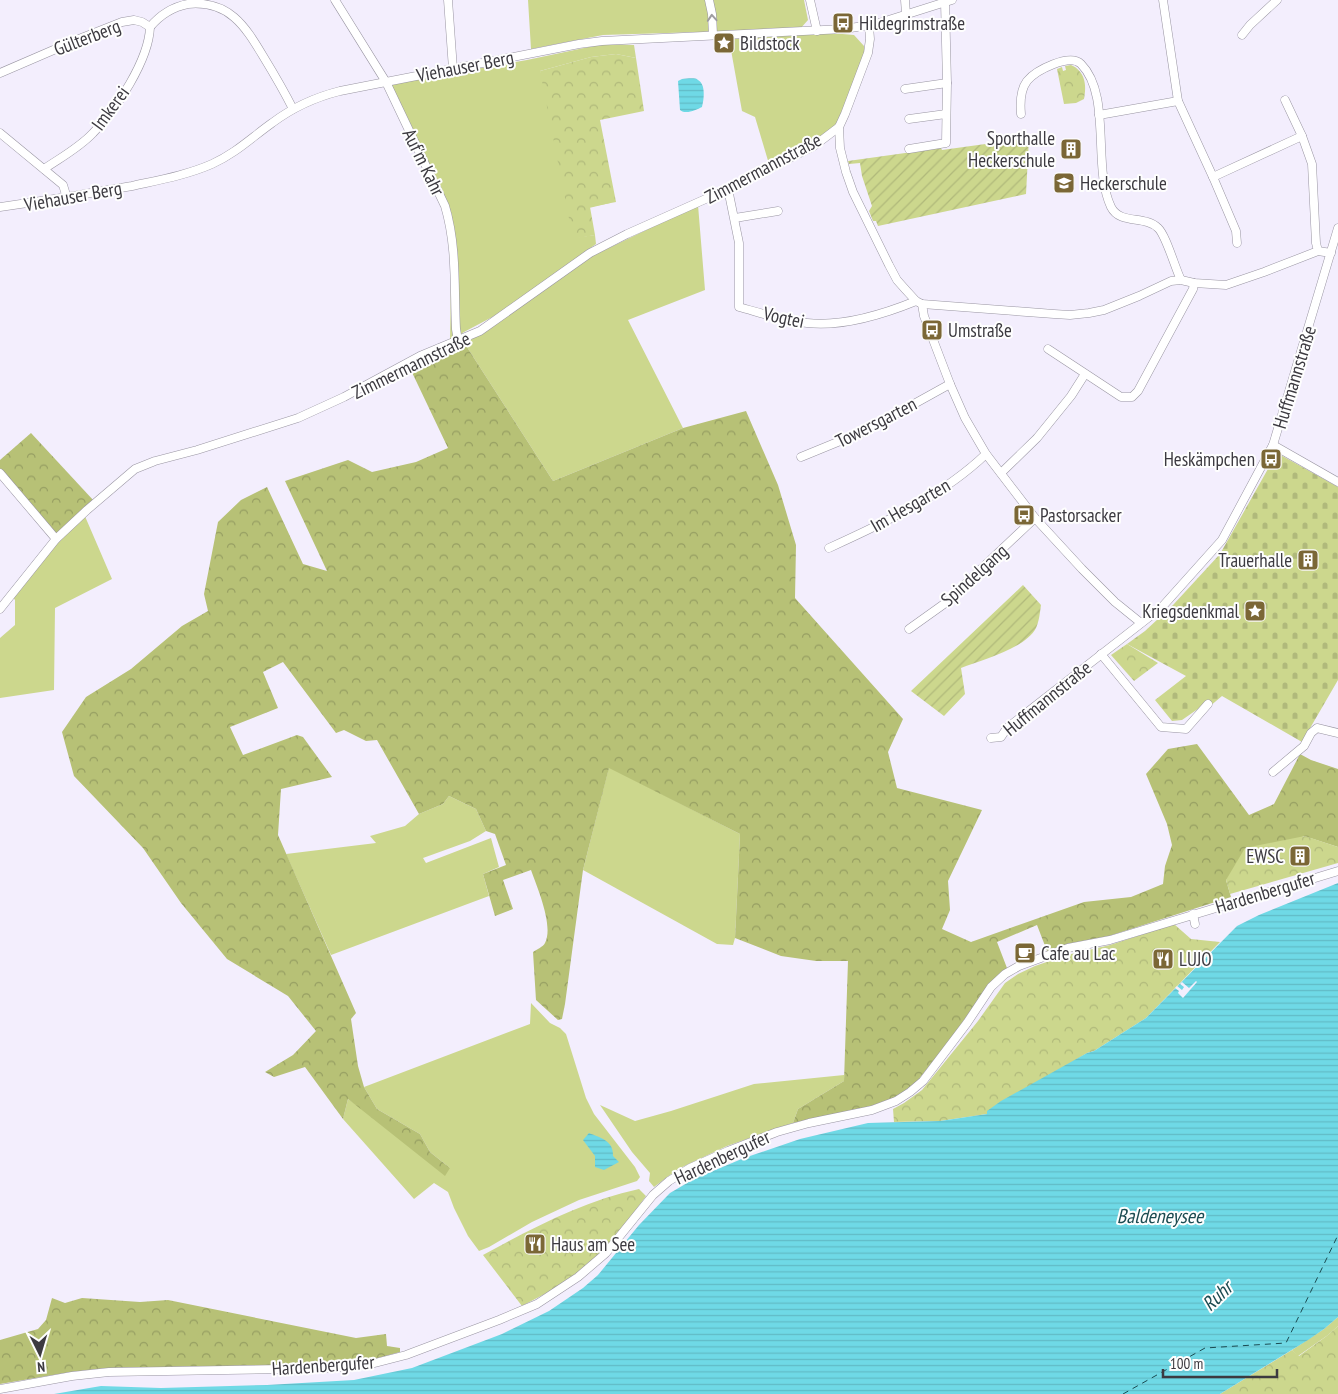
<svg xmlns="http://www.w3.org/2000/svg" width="1338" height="1394" font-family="'PT Sans Narrow',sans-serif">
  <defs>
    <pattern id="forest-crowns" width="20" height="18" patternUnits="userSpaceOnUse" patternTransform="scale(1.25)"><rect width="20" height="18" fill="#b7c176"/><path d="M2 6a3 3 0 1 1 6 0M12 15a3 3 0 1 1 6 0" fill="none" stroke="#969e62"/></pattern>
    <pattern id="cemetery-stones" width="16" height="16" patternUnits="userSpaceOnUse" patternTransform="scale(1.25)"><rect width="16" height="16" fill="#ccd78d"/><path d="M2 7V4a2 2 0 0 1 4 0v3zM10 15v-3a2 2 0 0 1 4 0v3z" fill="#b0b97b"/></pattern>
    <pattern id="park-crowns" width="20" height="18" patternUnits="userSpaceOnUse" patternTransform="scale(1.25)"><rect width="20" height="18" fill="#ccd78d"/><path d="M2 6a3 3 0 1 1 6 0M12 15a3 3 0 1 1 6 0" fill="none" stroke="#b0b97b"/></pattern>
    <pattern id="garden-furrows" width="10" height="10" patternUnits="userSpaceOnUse" patternTransform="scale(1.25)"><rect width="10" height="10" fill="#ccd78d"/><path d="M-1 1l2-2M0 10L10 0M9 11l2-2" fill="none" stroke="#b0b97b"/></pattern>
    <pattern id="water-rules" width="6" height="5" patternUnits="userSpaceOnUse" patternTransform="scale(1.25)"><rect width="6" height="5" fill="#6fd9e6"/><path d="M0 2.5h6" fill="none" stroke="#61bbc6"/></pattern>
  </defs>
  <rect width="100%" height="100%" fill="#f3eefd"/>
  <g fill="#ccd78d">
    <polygon points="528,0 804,0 808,20 800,29 603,35 531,49"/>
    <polygon points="831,33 854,35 864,46 864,56 837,124 812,143 769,164 755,117 742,111 729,39"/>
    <polygon points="603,44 634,45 636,58 616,54 591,57 540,71 610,203 589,208 594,234 573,238 595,235 596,244 498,314 464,332 450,342 452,215 390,84 527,60"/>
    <polygon points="698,205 705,290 628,320 683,428 553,481 465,344 582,261"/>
    <polygon points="84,514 112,579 55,608 54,690 0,698 0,638 15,625 15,600 12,596 48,552"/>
    <polygon points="609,767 740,834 735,938 733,945 717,944 583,870"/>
    <polygon points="449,796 476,809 486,831 470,841 423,858 426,863 491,838 499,867 483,874 489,896 331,955 286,854 376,843 370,836 405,826 419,814 443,804"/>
    <polygon points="531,1003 550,1023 560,1028 566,1034 586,1098 594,1114 635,1167 640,1177 637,1181 579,1200 532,1222 489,1247 479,1251 468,1236 454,1208 448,1192 434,1183 414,1199 343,1119 348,1099 450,1168 430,1152 420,1134 377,1109 364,1087 530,1024"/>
    <polygon points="844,1075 844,1081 798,1109 793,1123 727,1146 678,1169 654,1187 649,1181 650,1173 632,1152 600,1105 635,1121 671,1111 754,1084"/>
    <polygon points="1338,1317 1338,1326 1328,1335 1298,1356 1292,1350 1324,1329"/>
  </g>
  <g fill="url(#forest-crowns)">
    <path d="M465 344 553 481 683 428 746 411 778 485 796 545 795 598 903 719 888 752 897 788 982 810 948 881 950 910 942 929 971 942 1084 902 1131 897 1163 884 1165 866 1172 845 1167 824 1146 774 1168 749 1197 744 1249 815 1274 804 1300 754 1311 760 1338 769V847L1304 836 1226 880 1231 897 1109 936 1067 944 1047 951 1037 925 997 942 1007 968 988 986 947 1044 914 1085 896 1097 871 1106 793 1123 798 1109 844 1081 848 961H816L781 956 735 938 740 834 609 768 583 870 565 1004 562 1019 558 1020 536 1000 533 952C537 949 543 947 545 943 554 926 537 887 531 870L503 880 513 909 495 916 483 874 506 865 495 834 486 831 476 809 449 796 443 804 419 814 377 740 366 741 344 730 336 733 283 662 263 672 278 708 230 727 243 755 297 735 303 737 332 777 281 789 278 835 356 1013 351 1019 358 1066 364 1087 377 1109 420 1134 430 1152 450 1168 445 1176 348 1099 343 1119 305 1067 274 1077 265 1072 293 1055 316 1031 288 996 227 959 181 903 143 848 74 776 62 732 86 697 131 669 182 626 208 611 204 594 218 522 241 500 267 487 303 564 327 571 285 481 348 460 372 472 416 462 448 448 408 364 421 358Z"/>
    <polygon points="31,433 94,501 55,537 0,472 0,460"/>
    <polygon points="52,1298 65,1303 82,1298 140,1302 168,1300 356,1338 386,1334 387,1346 400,1348 400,1352 371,1360 338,1364 108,1368 71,1372 0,1384 0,1340 38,1329 46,1320"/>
  </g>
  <polygon fill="url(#cemetery-stones)" points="1277,453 1338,487 1338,680 1302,742 1222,696 1209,707 1205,704 1182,720 1172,721 1155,700 1186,676 1127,644 1145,631 1173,605 1220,554"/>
  <g fill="url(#park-crowns)">
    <polygon points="616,54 636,58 644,111 600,120 616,202 590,207 595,235 573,239 540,71 591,57"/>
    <path d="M1071 65C1085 71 1087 85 1084 99L1076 103 1064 104 1057 69 1062 67 1063 71 1066 70 1065 66Z"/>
    <polygon points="1127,644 1158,663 1134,681 1111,655"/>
    <polygon points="1305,836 1338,847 1338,863 1230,894 1226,880 1245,848"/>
    <polygon points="1174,924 1191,939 1220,942 1146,1018 1094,1051 1087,1053 987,1114 940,1121 894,1122 893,1109 904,1103 922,1090 978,1021 1005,983 1018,974 1035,966 1067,955 1110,945"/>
    <path d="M639 1189 646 1196C633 1214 620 1232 605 1248 584 1273 551 1291 522 1306L483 1255C533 1228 583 1201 639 1189Z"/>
    <polygon points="1338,1326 1338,1394 1220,1394 1292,1350 1299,1356 1328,1335"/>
  </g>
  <g fill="url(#garden-furrows)">
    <polygon points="1029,138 1026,194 878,226 876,221 873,221 869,211 872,206 862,176 860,163 849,164 848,161 941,148 942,150"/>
    <path d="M1023 585 1041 605C1040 612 1039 622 1036 628 1026 648 982 660 961 668L965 694 944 716 911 691Z"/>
  </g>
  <g fill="url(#water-rules)">
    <path d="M682 79C686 79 695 77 698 80 706 84 704 100 702 107 696 110 686 115 680 110L678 81Z"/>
    <polygon points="1338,883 1338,1317 1324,1329 1308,1340 1220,1394 54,1394 101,1386 161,1388 267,1385 354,1380 412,1368 502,1334 549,1311 583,1288 598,1275 639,1225 670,1193 694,1179 744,1158 800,1139 868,1123 940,1121 987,1114 987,1111 1001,1101 1087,1053 1094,1051 1146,1018 1237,926 1259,915"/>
    <path d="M589 1133C601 1138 614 1141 613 1156L619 1162 604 1170 595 1167V1156L583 1140Z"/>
  </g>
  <polygon fill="#f3eefd" points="1196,981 1197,982 1183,998 1178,993 1179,991 1175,988 1177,986 1182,990 1184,987 1180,984 1182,982 1189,988"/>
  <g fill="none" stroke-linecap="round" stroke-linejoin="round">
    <polyline stroke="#1b4b51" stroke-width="1" stroke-dasharray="6 5" stroke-linecap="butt" points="1123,1394 1205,1348 1286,1343 1338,1235"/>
    <g stroke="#9995a2" stroke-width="9">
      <g id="street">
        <path d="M335 0 386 82 445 206C457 246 454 288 456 329L458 341"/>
        <polyline points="448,0 453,69"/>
        <polyline points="709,0 712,14 713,35"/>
        <polyline points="810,0 817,31"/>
        <polyline points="905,0 906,14"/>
        <polyline points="1163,0 1178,101 1213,177 1302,136 1312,164 1316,243 1318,251"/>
        <polyline points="869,26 870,39 868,53 845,114 839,127 840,148 846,172 853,192 889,265 897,280 905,289 916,301 922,304 1054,314 1070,315 1089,313 1104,310 1139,296 1171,281 1181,280 1194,283 1226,285 1264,272 1318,251 1331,253"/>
        <polyline points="1242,35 1250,25 1277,0"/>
        <path d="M0 73 79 39 122 22 134 20 142 22 150 27C160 15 172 7 188 4 229 0 245 26 263 56 274 74 284 91 293 109"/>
        <polyline points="905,89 947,83"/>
        <polyline points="1285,100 1302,136"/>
        <path d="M1021 114C1020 103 1021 89 1027 81 1036 70 1070 53 1081 64 1112 95 1092 167 1111 207 1120 225 1145 215 1158 228 1166 235 1175 268 1181 280"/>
        <polyline points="1099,115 1178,101"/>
        <polyline points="909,119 946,114"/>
        <polyline points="0,133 63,185 67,198"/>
        <polyline points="909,149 946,143 947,83 945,2"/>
        <path d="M44 169C60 158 79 148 93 133 116 110 149 60 150 27"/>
        <polyline points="1213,177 1236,231 1237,243"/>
        <path d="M728 189 739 243V307C761 313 784 321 807 323 842 327 884 314 916 301"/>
        <path d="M0 207C44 201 88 194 132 186 159 180 187 175 212 164 236 153 251 138 272 123 292 108 316 97 340 91L579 44 602 41 844 29 876 24 952 0"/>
        <polyline points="735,218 778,211"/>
        <polyline points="922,304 924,316 950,384 965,418 986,454 1035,518 1082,569 1115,602 1141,623"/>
        <polyline points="1048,349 1121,397 1132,397 1138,391 1193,289 1194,283"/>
        <polyline points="1273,445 1338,482"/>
        <polyline points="801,457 867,430 950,384"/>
        <polyline points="0,473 56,539"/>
        <polyline points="1001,473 1037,438 1071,396 1085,374"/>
        <path d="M829 548C884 523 942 496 986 454"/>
        <polyline points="0,609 56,539 87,510 135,469 155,461 197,450 298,418 344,397 420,356 480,331 590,253 627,234 728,189 814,146 839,127"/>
        <polyline points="909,629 944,604 1035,518"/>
        <polyline points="1101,654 1161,727 1186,729 1208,704"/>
        <polyline points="991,738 1001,737 1007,728 1162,607 1222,540 1273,445 1338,228"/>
        <polyline points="1273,772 1304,746 1311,733 1317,728 1338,733"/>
        <polyline points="1193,914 1195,924"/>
        <polyline points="0,1389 72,1376 109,1372 334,1368 371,1364 406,1355 499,1320 537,1304 578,1277 606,1253 653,1195 669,1181 690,1168 728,1151 777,1132 809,1123 872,1110 896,1101 910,1092 923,1081 967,1023 991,987 1005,974 1019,966 1068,948 1110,940 1338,871"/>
      </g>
    </g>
    <use href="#street" stroke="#fff" stroke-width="8"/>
  </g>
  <defs><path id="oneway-chevron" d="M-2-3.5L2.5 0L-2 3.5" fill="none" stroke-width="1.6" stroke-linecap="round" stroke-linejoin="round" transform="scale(1.25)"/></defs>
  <use stroke="#9e9ca0" href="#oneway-chevron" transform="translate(712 18) rotate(-94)"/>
  <defs>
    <g id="bus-square" transform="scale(1.125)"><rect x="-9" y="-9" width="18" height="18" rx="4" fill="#7b6736" stroke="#fefefe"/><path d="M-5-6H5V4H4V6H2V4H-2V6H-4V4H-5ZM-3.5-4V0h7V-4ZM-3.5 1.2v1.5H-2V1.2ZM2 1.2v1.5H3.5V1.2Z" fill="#fff"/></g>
    <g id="sight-square" transform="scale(1.125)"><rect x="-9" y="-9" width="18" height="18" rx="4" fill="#7b6736" stroke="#fefefe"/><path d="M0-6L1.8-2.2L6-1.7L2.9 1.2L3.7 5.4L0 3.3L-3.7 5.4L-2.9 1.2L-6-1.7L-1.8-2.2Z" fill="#fff"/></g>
    <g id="building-square" transform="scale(1.125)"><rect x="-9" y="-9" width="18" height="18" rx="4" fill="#7b6736" stroke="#fefefe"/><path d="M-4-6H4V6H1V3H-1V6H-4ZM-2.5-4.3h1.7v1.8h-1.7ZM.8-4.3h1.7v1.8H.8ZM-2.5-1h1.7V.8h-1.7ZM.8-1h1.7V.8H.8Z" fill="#fff"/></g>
    <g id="school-square" transform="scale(1.125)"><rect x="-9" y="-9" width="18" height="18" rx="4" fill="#7b6736" stroke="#fefefe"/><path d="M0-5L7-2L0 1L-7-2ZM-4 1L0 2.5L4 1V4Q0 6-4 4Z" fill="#fff"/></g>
    <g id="cafe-square" transform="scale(1.125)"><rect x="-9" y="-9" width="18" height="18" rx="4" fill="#7b6736" stroke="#fefefe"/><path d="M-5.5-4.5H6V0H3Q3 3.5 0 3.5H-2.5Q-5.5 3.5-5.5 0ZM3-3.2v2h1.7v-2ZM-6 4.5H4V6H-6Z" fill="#fff"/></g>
    <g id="restaurant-square" transform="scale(1.125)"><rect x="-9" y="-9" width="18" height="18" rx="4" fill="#7b6736" stroke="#fefefe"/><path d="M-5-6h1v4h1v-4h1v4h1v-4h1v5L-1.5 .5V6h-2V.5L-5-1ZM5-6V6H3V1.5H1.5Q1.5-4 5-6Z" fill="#fff"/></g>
  </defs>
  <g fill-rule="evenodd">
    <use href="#bus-square" x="843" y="23"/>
    <use href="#sight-square" x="724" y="43"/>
    <use href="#building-square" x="1071" y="149"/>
    <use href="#school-square" x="1064" y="183"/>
    <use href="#bus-square" x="932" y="330"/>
    <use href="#bus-square" x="1271" y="459"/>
    <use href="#bus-square" x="1024" y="515"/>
    <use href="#building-square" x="1308" y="560"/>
    <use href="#sight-square" x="1255" y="611"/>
    <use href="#building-square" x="1300" y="856"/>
    <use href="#cafe-square" x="1025" y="953"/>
    <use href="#restaurant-square" x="1163" y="959"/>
    <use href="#restaurant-square" x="535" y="1244"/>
  </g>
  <g text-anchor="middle" stroke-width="4" stroke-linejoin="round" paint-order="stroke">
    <g font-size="19" fill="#3c3a40" stroke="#fefefe" text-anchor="start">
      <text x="859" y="30">Hildegrimstraße</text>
      <text x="740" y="50">Bildstock</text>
      <text x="1055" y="145" text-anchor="end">Sporthalle<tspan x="1055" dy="22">Heckerschule</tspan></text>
      <text x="1080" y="190">Heckerschule</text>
      <text x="948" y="337">Umstraße</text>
      <text x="1255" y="466" text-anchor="end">Heskämpchen</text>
      <text x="1040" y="522">Pastorsacker</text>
      <text x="1292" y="567" text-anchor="end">Trauerhalle</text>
      <text x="1239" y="618" text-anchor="end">Kriegsdenkmal</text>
      <text x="1284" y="863" text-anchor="end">EWSC</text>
      <text x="1041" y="960">Cafe au Lac</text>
      <text x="1179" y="966">LUJO</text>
      <text x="551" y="1251">Haus am See</text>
    </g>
    <g font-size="19" fill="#3c3a40" stroke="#fefefe">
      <text transform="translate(87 37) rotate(-21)" y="7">Gülterberg</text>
      <text transform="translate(465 66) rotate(-11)" y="7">Viehauser Berg</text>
      <text transform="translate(110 108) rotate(-54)" y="7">Imkerei</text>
      <text transform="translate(424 162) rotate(64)" y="7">Auf'm Kahr</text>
      <text transform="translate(763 168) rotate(-28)" y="7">Zimmermannstraße</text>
      <text transform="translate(73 196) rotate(-10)" y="7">Viehauser Berg</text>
      <text transform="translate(784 317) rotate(12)" y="7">Vogtei</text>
      <text transform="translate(411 365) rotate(-26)" y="7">Zimmermannstraße</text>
      <text transform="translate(1294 377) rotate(-73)" y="7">Huffmannstraße</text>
      <text transform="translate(876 422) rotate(-27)" y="7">Towersgarten</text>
      <text transform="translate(910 505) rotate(-30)" y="7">Im Hesgarten</text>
      <text transform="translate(974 575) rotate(-42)" y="7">Spindelgang</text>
      <text transform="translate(1047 698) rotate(-39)" y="7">Huffmannstraße</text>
      <text transform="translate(1265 892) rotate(-17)" y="7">Hardenbergufer</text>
      <text transform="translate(722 1157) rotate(-25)" y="7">Hardenbergufer</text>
      <text transform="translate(323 1365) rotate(-4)" y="7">Hardenbergufer</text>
    </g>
    <g font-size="20" font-style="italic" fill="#1b4b51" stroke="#fefefe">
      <text x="1160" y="1223">Baldeneysee</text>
      <text transform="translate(1217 1296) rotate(-44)" y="7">Ruhr</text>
    </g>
  </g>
  <g transform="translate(40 1354) rotate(175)" stroke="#fefefe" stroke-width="4" paint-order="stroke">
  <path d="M0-4L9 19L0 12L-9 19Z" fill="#3c3a40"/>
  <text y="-8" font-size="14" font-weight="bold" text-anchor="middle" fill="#3c3a40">N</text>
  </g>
  <path d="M1163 1369v8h114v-8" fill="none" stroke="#3c3a40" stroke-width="2.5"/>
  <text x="1170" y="1369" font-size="15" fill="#3c3a40" stroke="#fefefe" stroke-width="4" paint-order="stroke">100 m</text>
</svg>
